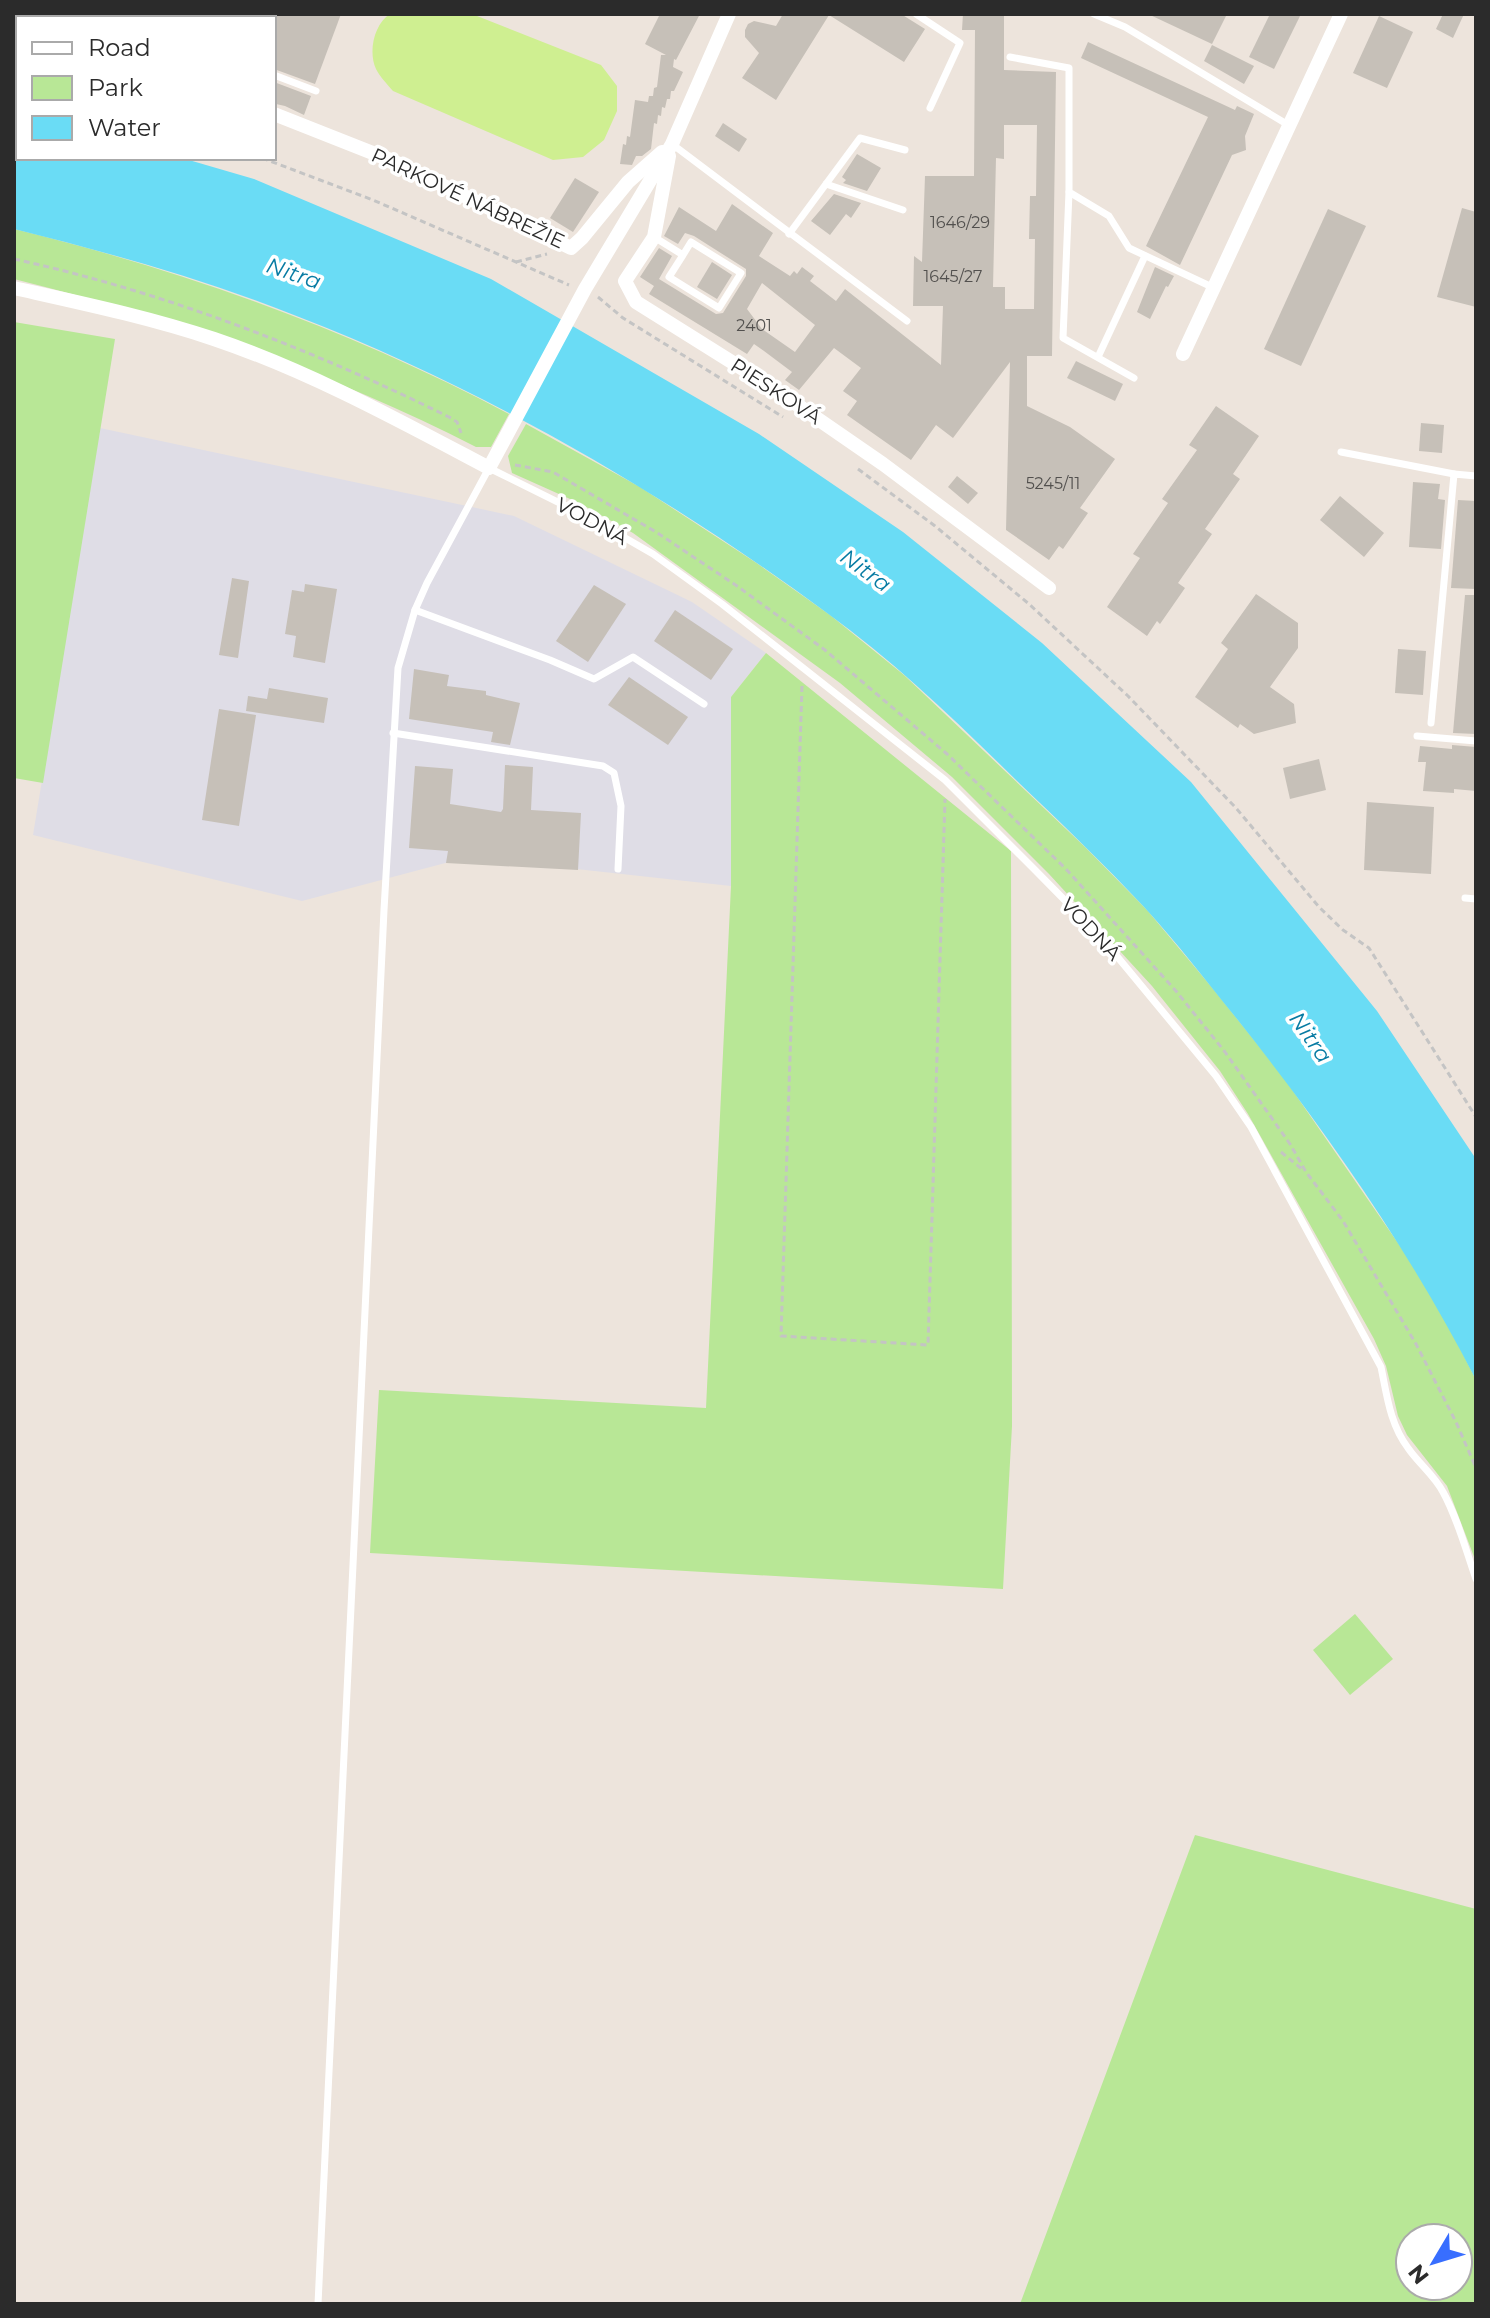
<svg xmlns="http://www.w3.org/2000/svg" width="1490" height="2318" font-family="Montserrat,sans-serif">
  <rect width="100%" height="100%" fill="#ede4dc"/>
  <polygon fill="#dfdde6" points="100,428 514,516 692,602 766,653 731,697 731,886 468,857 302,901 33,835"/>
  <g fill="#b8e796" fill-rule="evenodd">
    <polygon points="14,14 205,14 204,18 18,18 18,67 14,66"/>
    <path d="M14 229C186 271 352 331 509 414L491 447H476C332 373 171 318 14 279Z"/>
    <polygon points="14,322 115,339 43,783 14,778"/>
    <polygon points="526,424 640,487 755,562 830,615 904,675 1085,847 1147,910 1214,990 1282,1075 1409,1259 1450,1328 1476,1380 1476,1562 1447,1486 1407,1435 1398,1416 1386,1366 1374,1339 1248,1114 1220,1071 1152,986 1049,874 952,777 840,683 633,533 579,503 512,473 508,456"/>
    <polygon points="766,653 1011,851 1012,1426 1003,1589 370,1553 379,1390 706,1408 731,886 731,697"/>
    <polygon points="1355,1614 1393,1659 1350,1695 1313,1650"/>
    <path d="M1195 1835 1476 1909V2304H1020ZM1458 2238V2286H1410V2238Z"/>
  </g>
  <path fill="#cfef91" d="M390 14H472L601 65 617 86V111L604 140 583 157 553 160 393 91C388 85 380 77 376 69 368 52 374 24 390 14Z"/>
  <path fill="#6adcf5" d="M14 112 18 113V158H182L254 179 491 279 759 434 903 532 1042 643 1191 782 1377 1011 1476 1159V1380C1410 1251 1327 1132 1237 1019 1207 982 1177 943 1145 908 1103 863 1059 821 1015 779 955 720 895 662 827 613 667 495 485 389 299 317 207 280 110 253 14 229Z"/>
  <g fill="#c6c0b8" fill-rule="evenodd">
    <polygon points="274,14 341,14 315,84 274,69"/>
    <polygon points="660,14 700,14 676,60 674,59 673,67 683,72 674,91 671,91 670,99 667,99 665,108 662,107 661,116 658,115 657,124 654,123 651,149 642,156 636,156 632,165 620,164 623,144 626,145 627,136 630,137 635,100 648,102 649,96 653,96 654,88 657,87 661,55 666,55 645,44"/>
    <polygon points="783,14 901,14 925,29 904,62 829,15 776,100 742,78 759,53 745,37 745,30 748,24 754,21 776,26"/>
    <path d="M963 14H1004V70L1056 72 1052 356H1027V406L1070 427 1115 459 1080 508 1088 513 1063 549 1059 546 1049 560 1006 530 1010 362 953 438 936 425 911 460 847 415 857 401 843 391 861 368 834 348 799 390 785 380 792 372 764 351 754 344 747 354 649 294 654 286 640 277 659 248 672 256 659 279 716 314 723 313 746 276V269L694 236 685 233 678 244 664 236 679 207 716 231 732 204 773 233 759 256 790 276 794 271 797 274 802 267 814 276 810 281 836 301 845 289 941 365 943 306H913L914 256 922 262 925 176H974L975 30H962ZM1004 125H1037L1036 196H1030L1029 239H1035L1034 309H1005V287H993L996 158 1004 159ZM762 283 815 325 795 352 762 329 747 309Z"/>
    <polygon points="1148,14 1227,14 1212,44"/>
    <polygon points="1270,14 1301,14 1274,69 1249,57"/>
    <polygon points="1443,14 1464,14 1453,38 1436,29"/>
    <polygon points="1379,16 1413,32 1387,88 1353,73"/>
    <polygon points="1088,42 1235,110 1237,106 1254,114 1245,136 1246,150 1232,155 1180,265 1146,246 1208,117 1081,58"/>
    <polygon points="1212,45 1254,66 1244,84 1204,61"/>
    <polygon points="274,82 311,96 304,115 285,106 276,104"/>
    <polygon points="723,123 747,139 739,152 715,136"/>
    <polygon points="857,154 881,168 867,191 843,183 846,180 842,177"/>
    <polygon points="575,178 599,192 573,232 550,218"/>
    <polygon points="834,194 861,203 851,218 846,214 830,235 811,221"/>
    <polygon points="1462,208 1476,212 1476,307 1437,297"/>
    <polygon points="1328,209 1366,226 1301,366 1264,349"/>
    <polygon points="712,262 732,275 717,299 697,287"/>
    <polygon points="1155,267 1174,276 1168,287 1166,286 1150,319 1137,312"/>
    <polygon points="1076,361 1123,384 1115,401 1067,378"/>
    <polygon points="1216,406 1259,436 1233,474 1240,479 1205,529 1212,534 1178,583 1185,588 1160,624 1157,621 1147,636 1107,607 1140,558 1133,554 1168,503 1162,499 1197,450 1189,445"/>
    <polygon points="1421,423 1444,425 1442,453 1419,451"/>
    <polygon points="957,476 978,493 968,504 948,487"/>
    <polygon points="1413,482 1440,484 1438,499 1445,500 1441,549 1409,547"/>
    <polygon points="1340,496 1384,533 1364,557 1320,520"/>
    <polygon points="1458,500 1476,501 1476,589 1451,588"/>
    <polygon points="232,578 249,581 238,658 219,655"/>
    <polygon points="305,584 337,589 325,663 293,657 296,636 285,634 292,590 304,592"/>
    <polygon points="594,585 626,604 588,662 556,641"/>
    <polygon points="1256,594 1298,623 1298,648 1270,687 1294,704 1296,723 1254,734 1240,724 1238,728 1195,697 1228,649 1221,643"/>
    <polygon points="1465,595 1476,595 1476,734 1453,733"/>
    <polygon points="675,610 733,649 711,680 654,641"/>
    <polygon points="1398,649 1426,651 1423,695 1395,693"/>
    <polygon points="414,669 449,675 447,686 486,691 486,695 520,703 510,745 491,742 493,732 409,719"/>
    <polygon points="629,677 688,717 668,745 608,705"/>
    <polygon points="269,688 328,698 324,723 246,711 248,696 267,699"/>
    <polygon points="219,709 256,715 239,826 202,820"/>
    <polygon points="1452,745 1476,747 1476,791 1454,789 1454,793 1423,791 1426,762 1418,762 1420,746 1452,749"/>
    <polygon points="1319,759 1326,790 1290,799 1283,768"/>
    <polygon points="505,765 533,767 531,810 581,813 578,870 446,863 448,851 409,848 415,766 453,769 450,804 501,812 503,809"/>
    <polygon points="1367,802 1434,807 1431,874 1364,870"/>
  </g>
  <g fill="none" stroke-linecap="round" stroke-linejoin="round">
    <g stroke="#c4c4c4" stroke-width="3" stroke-dasharray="6 4" stroke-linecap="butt">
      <polyline points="14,42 18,43"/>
      <polyline points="14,87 18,88"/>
      <polyline points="262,158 373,200 569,285"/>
      <path d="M14 259C164 292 311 349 449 417L457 422 461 433"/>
      <polyline points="516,262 547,254"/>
      <polyline points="598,297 623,318 783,417"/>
      <polyline points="515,465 553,472 656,532 737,586 825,650 947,754 1066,869 1176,991 1225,1052 1290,1144 1306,1172 1343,1221 1416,1344 1456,1422 1476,1468"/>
      <polyline points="858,469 935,526 1029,604 1128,696 1236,808 1319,907 1343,930 1369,948 1476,1117"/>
      <polyline points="802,686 781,1336 928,1345 945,799"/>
      <polyline points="1281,1152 1303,1170"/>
    </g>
    <g stroke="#fff" stroke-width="7">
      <polyline points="916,14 960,43 930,108"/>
      <polyline points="1094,14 1125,27 1290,126"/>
      <polyline points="184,18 185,14"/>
      <polyline points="238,18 239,14"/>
      <polyline points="1010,57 1069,68 1069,192 1109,216 1129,248 1212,287"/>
      <polyline points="274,75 316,91"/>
      <polyline points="672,144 907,321"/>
      <polyline points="826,184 903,210"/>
      <polyline points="1069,192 1063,338 1134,378"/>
      <polyline points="789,234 860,138 905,150"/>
      <polyline points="654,237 683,255 691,242 741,273 719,308 669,277 683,255"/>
      <polyline points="1098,357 1145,256"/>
      <polyline points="1341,452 1454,474"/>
      <polyline points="415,610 550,660 594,679 633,657 704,704"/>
      <polyline points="1431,723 1454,474 1476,476"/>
      <polyline points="393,733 603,766 614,773 621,806 618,869"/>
      <polyline points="1417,736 1476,741"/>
      <polyline points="1465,898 1476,899"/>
      <path d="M318 2304 384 910 398 668 415 610 427 583 489 468 594 520 653 554 722 604 945 780 1035 870 1101 937 1216 1076 1251 1127 1381 1367C1387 1396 1390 1424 1408 1448 1419 1464 1434 1475 1443 1492 1458 1519 1466 1551 1476 1579"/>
    </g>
    <g stroke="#fff" stroke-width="14">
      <polyline points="274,114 393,161 571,248 582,238 628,182 662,152"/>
      <polyline points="669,156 654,237 625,281 636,302 770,386 883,464 1049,588"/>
      <path d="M14 288C81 303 148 317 214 339 309 371 400 421 489 468L585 289 672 144 729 14"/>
      <polyline points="1183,354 1341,14"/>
    </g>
  </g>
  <g text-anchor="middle" stroke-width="7" stroke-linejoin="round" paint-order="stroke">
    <g font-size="16" fill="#52504e">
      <text x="960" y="228">1646/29</text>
      <text x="953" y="282">1645/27</text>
      <text x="754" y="331">2401</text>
      <text x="1053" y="489">5245/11</text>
    </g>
    <g font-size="20" fill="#2b2b2b" stroke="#fff">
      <text transform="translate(468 198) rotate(25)" y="7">PARKOVÉ NÁBREŽIE</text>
      <text transform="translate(776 391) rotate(33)" y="7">PIESKOVÁ</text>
      <text transform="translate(592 521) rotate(28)" y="7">VODNÁ</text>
      <text transform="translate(1091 929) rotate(47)" y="7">VODNÁ</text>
    </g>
    <g font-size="22" font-style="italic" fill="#077ba3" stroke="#fff">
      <text transform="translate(294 273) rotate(19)" y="8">Nitra</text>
      <text transform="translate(866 570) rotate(36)" y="8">Nitra</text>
      <text transform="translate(1311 1037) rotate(55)" y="8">Nitra</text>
    </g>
  </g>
  <rect width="1490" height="2318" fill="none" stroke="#2b2b2b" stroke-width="32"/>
  <rect x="16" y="16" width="260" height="144" fill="#ffffff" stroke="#aaaaaa" stroke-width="2"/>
  <rect x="32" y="42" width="40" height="12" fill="#ffffff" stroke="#aaaaaa" stroke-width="2"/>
  <text x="88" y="56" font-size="24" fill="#2b2b2b">Road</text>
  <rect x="32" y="76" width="40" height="24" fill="#b8e796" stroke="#aaaaaa" stroke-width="2"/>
  <text x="88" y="96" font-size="24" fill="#2b2b2b">Park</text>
  <rect x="32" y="116" width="40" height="24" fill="#6adcf5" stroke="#aaaaaa" stroke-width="2"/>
  <text x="88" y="136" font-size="24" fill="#2b2b2b">Water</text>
  <g transform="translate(1434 2262) rotate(232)"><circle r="38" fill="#ffffff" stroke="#aaaaaa" stroke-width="2"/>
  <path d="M0-6L14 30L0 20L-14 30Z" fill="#386eff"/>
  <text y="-12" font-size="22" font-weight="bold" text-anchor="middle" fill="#2b2b2b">N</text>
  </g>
</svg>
